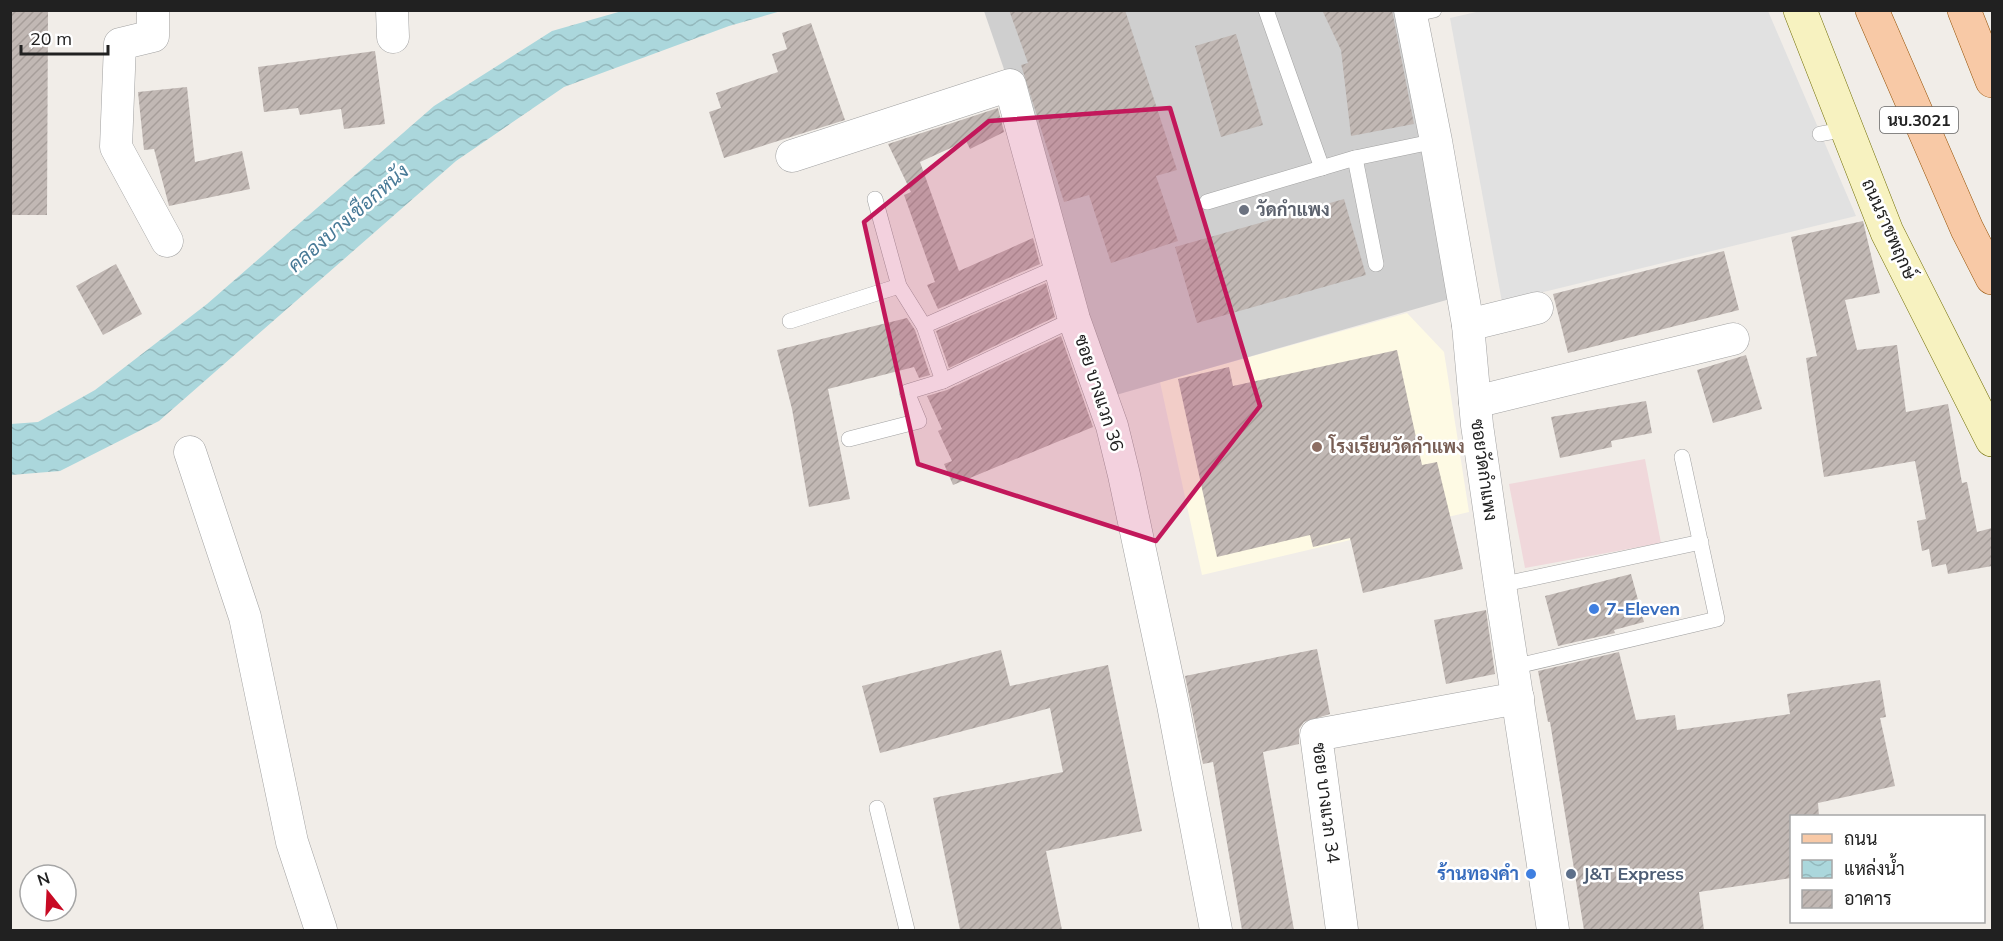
<svg xmlns="http://www.w3.org/2000/svg" width="2003" height="941" font-family="Mulish,Sarabun,sans-serif">
  <defs>
    <pattern id="water-waves" width="16" height="10" patternUnits="userSpaceOnUse" patternTransform="scale(1.5)"><rect width="16" height="10" fill="#abd7dc"/><path d="M0 5q4-4 8 0t8 0" fill="none" stroke="#93b8bc"/></pattern>
    <pattern id="building-hatch" width="6" height="6" patternUnits="userSpaceOnUse" patternTransform="scale(1.5)"><rect width="6" height="6" fill="#c1b8b4"/><path d="M-1 1l2-2M0 6l6-6M5 7l2-2" fill="none" stroke="#a69e9a"/></pattern>
  </defs>
  <rect width="100%" height="100%" fill="#f1ede8"/>
  <polygon fill="#f0d8db" points="1645,459 1661,543 1525,568 1509,484"/>
  <polygon fill="#fefae4" points="1407,313 1444,352 1469,512 1202,575 1160,382"/>
  <polygon fill="#cfcfcf" points="984,11 1398,11 1450,299 1116,395"/>
  <polygon fill="#e1e1e1" points="1485,10 1768,11 1856,216 1502,302 1450,18"/>
  <polygon fill="url(#water-waves)" points="622,11 781,11 729,26 564,87 456,161 159,421 60,471 11,475 11,424 38,422 95,390 207,304 434,106 552,31"/>
  <g fill="url(#building-hatch)">
    <polygon points="1009,10 1125,10 1177,170 1156,176 1178,241 1111,263 1089,195 1064,202 1021,65 1028,63"/>
    <polygon points="1322,10 1392,10 1414,124 1351,136 1341,50"/>
    <polygon points="10,11 48,11 47,215 10,215"/>
    <polygon points="811,23 845,120 724,158 709,112 721,108 716,93 778,72 772,54 787,49 782,33"/>
    <polygon points="1236,34 1263,125 1221,137 1195,46"/>
    <polygon points="375,51 385,124 344,129 341,109 300,115 298,108 264,112 258,67"/>
    <polygon points="187,87 195,162 242,151 250,189 169,206 154,149 144,150 138,92"/>
    <polygon points="998,108 1004,132 970,149 966,141 920,162 959,271 1033,238 1040,264 938,309 927,285 935,282 904,195 911,192 888,144"/>
    <polygon points="1344,199 1366,275 1197,323 1175,247"/>
    <polygon points="1863,221 1880,293 1845,300 1857,350 1897,345 1906,412 1948,404 1962,483 1967,482 1977,532 1992,528 1992,566 1948,574 1946,564 1932,567 1929,549 1922,551 1917,521 1926,519 1915,461 1824,477 1806,358 1817,356 1791,237"/>
    <polygon points="1724,251 1739,310 1568,353 1553,294"/>
    <polygon points="116,264 142,314 103,335 76,286"/>
    <polygon points="1046,283 1055,317 949,368 936,331"/>
    <polygon points="907,318 915,330 930,375 919,378 914,367 828,389 850,499 809,507 792,409 777,350"/>
    <polygon points="1061,336 1093,427 953,485 944,464 952,461 938,431 942,429 927,396 947,390"/>
    <polygon points="1397,350 1422,465 1437,462 1463,569 1363,593 1350,538 1313,547 1310,535 1217,557 1178,379 1229,367 1233,386"/>
    <polygon points="1746,355 1762,409 1713,423 1697,370"/>
    <polygon points="1646,401 1652,433 1611,441 1612,447 1560,458 1551,417"/>
    <polygon points="1631,574 1644,622 1614,630 1615,633 1558,646 1545,596"/>
    <polygon points="1486,610 1495,674 1446,684 1434,620"/>
    <polygon points="1317,649 1330,714 1304,722 1299,729 1299,744 1263,752 1294,930 1242,930 1213,762 1203,764 1185,676"/>
    <polygon points="1001,650 1010,686 1108,665 1142,831 1046,851 1062,930 960,930 933,798 1063,772 1050,708 880,753 862,686"/>
    <polygon points="1619,652 1636,720 1675,715 1677,730 1790,714 1787,694 1880,680 1886,717 1880,718 1895,786 1818,803 1819,816 1791,816 1791,878 1699,892 1704,930 1584,930 1550,722 1548,722 1538,671"/>
  </g>
  <g fill="none" stroke-linecap="round" stroke-linejoin="round">
    <g stroke="#a2a2a2" stroke-width="16">
      <g id="service">
        <polyline points="1266,10 1322,168"/>
        <polyline points="1411,15 1434,10"/>
        <polyline points="1820,134 1847,129"/>
        <polyline points="1355,158 1376,264"/>
        <polyline points="875,199 899,286 924,326 943,381"/>
        <polyline points="1207,202 1355,158 1436,141"/>
        <polyline points="790,321 899,286"/>
        <polyline points="924,326 1060,266"/>
        <polyline points="849,439 919,421 907,392 943,381 1074,319"/>
        <polyline points="1500,585 1701,542"/>
        <polyline points="1513,667 1717,619 1682,457"/>
        <polyline points="877,808 907,930"/>
      </g>
    </g>
    <g stroke="#a2a2a2" stroke-width="33">
      <g id="minor">
        <polyline points="153,10 153,36 120,44 116,147 167,241"/>
        <polyline points="392,10 393,37"/>
        <polyline points="1410,10 1436,141 1468,325 1477,425 1500,585 1553,930"/>
        <polyline points="792,156 1010,85 1074,319 1112,426 1124,475 1173,705 1216,930"/>
        <polyline points="1468,325 1537,308"/>
        <polyline points="1475,402 1733,339"/>
        <polyline points="190,452 245,617 292,842 321,930"/>
        <polyline points="1342,930 1316,735 1518,698"/>
      </g>
    </g>
    <g stroke="#75720a" stroke-width="34">
      <polyline id="secondary" points="1800,10 1887,232 1992,440"/>
    </g>
    <g stroke="#965307" stroke-width="34">
      <g id="primary">
        <polyline points="1872,10 1967,229 1992,278"/>
        <polyline points="1964,10 1992,81"/>
      </g>
    </g>
    <use href="#service" stroke="#fff" stroke-width="15"/>
    <use href="#minor" stroke="#fff" stroke-width="32"/>
    <use href="#secondary" stroke="#f7f2c0" stroke-width="33"/>
    <use href="#primary" stroke="#f8c9a6" stroke-width="33"/>
  </g>
  <path fill="#c2185b" fill-opacity="0.2" stroke="#c2185b" stroke-width="4.5" stroke-linejoin="round" d="M1170 108 1260 406 1156 541 918 464 864 222 989 121Z"/>
  <circle fill="#6b7280" stroke="#fff" stroke-width="2" cx="1244" cy="210" r="6"/>
  <circle fill="#8d6e63" stroke="#fff" stroke-width="2" cx="1317" cy="447" r="6"/>
  <g fill="#3f7fe0" stroke="#fff" stroke-width="2">
    <circle cx="1594" cy="609" r="6"/>
    <circle cx="1531" cy="874" r="6"/>
  </g>
  <circle fill="#5c6f8a" stroke="#fff" stroke-width="2" cx="1571" cy="874" r="6"/>
  <g text-anchor="middle" stroke-width="5" stroke-linejoin="round" paint-order="stroke">
    <rect fill="#fff" stroke="#646464" stroke-width="1.5" x="1880" y="107" width="78" height="26" rx="4.5"/>
    <g font-size="16" font-weight="bold" fill="#212121">
      <text x="1919" y="126">นบ.3021</text>
    </g>
    <g font-size="18" font-weight="bold" fill="#5b616d" stroke="#fff" text-anchor="start">
      <text x="1256" y="216">วัดกำแพง</text>
    </g>
    <g font-size="18" fill="#212121" stroke="#fff">
      <text transform="translate(1889 229) rotate(66)" y="6">ถนนราชพฤกษ์</text>
      <text transform="translate(1099 393) rotate(72)" y="6">ซอย บางแวก 36</text>
      <text transform="translate(1484 470) rotate(82)" y="6">ซอยวัดกำแพง</text>
      <text transform="translate(1326 803) rotate(83)" y="6">ซอย บางแวก 34</text>
    </g>
    <g font-size="18" font-weight="bold" fill="#785e54" stroke="#fff" text-anchor="start">
      <text x="1329" y="453">โรงเรียนวัดกำแพง</text>
    </g>
    <g font-size="18" font-weight="bold" fill="#366cbe" stroke="#fff" text-anchor="start">
      <text x="1606" y="615">7-Eleven</text>
      <text x="1519" y="880" text-anchor="end">ร้านทองคำ</text>
    </g>
    <g font-size="18" font-weight="bold" fill="#4e5e75" stroke="#fff" text-anchor="start">
      <text x="1583" y="880">J&amp;T Express</text>
    </g>
    <g font-size="20" font-style="italic" fill="#477996" stroke="#fff">
      <text transform="translate(348 218) rotate(-41)" y="7">คลองบางเชือกหนัง</text>
    </g>
  </g>
  <rect width="2003" height="941" fill="none" stroke="#212121" stroke-width="24"/>
  <rect x="1790" y="815" width="195" height="108" fill="#ffffff" stroke="#a6a6a6" stroke-width="1.5"/>
  <rect x="1802" y="834" width="30" height="9" fill="#f8c9a6" stroke="#a6a6a6" stroke-width="1.5"/>
  <text x="1844" y="845" font-size="18" fill="#212121">ถนน</text>
  <rect x="1802" y="860" width="30" height="18" fill="url(#water-waves)" stroke="#a6a6a6" stroke-width="1.5"/>
  <text x="1844" y="875" font-size="18" fill="#212121">แหล่งน้ำ</text>
  <rect x="1802" y="890" width="30" height="18" fill="url(#building-hatch)" stroke="#a6a6a6" stroke-width="1.5"/>
  <text x="1844" y="905" font-size="18" fill="#212121">อาคาร</text>
  <g transform="translate(48 893) rotate(342)"><circle r="28" fill="#ffffff" stroke="#a6a6a6" stroke-width="1.5"/>
  <path d="M0-4.5L10 22L0 15L-10 22Z" fill="#c80a24"/>
  <text y="-9" font-size="16" font-weight="bold" text-anchor="middle" fill="#212121">N</text>
  </g>
  <path d="M21 45v9h87v-9" fill="none" stroke="#212121" stroke-width="3"/>
  <text x="30" y="45" font-size="18" fill="#212121" stroke="#ffffff" stroke-width="4.5" paint-order="stroke">20 m</text>
</svg>
